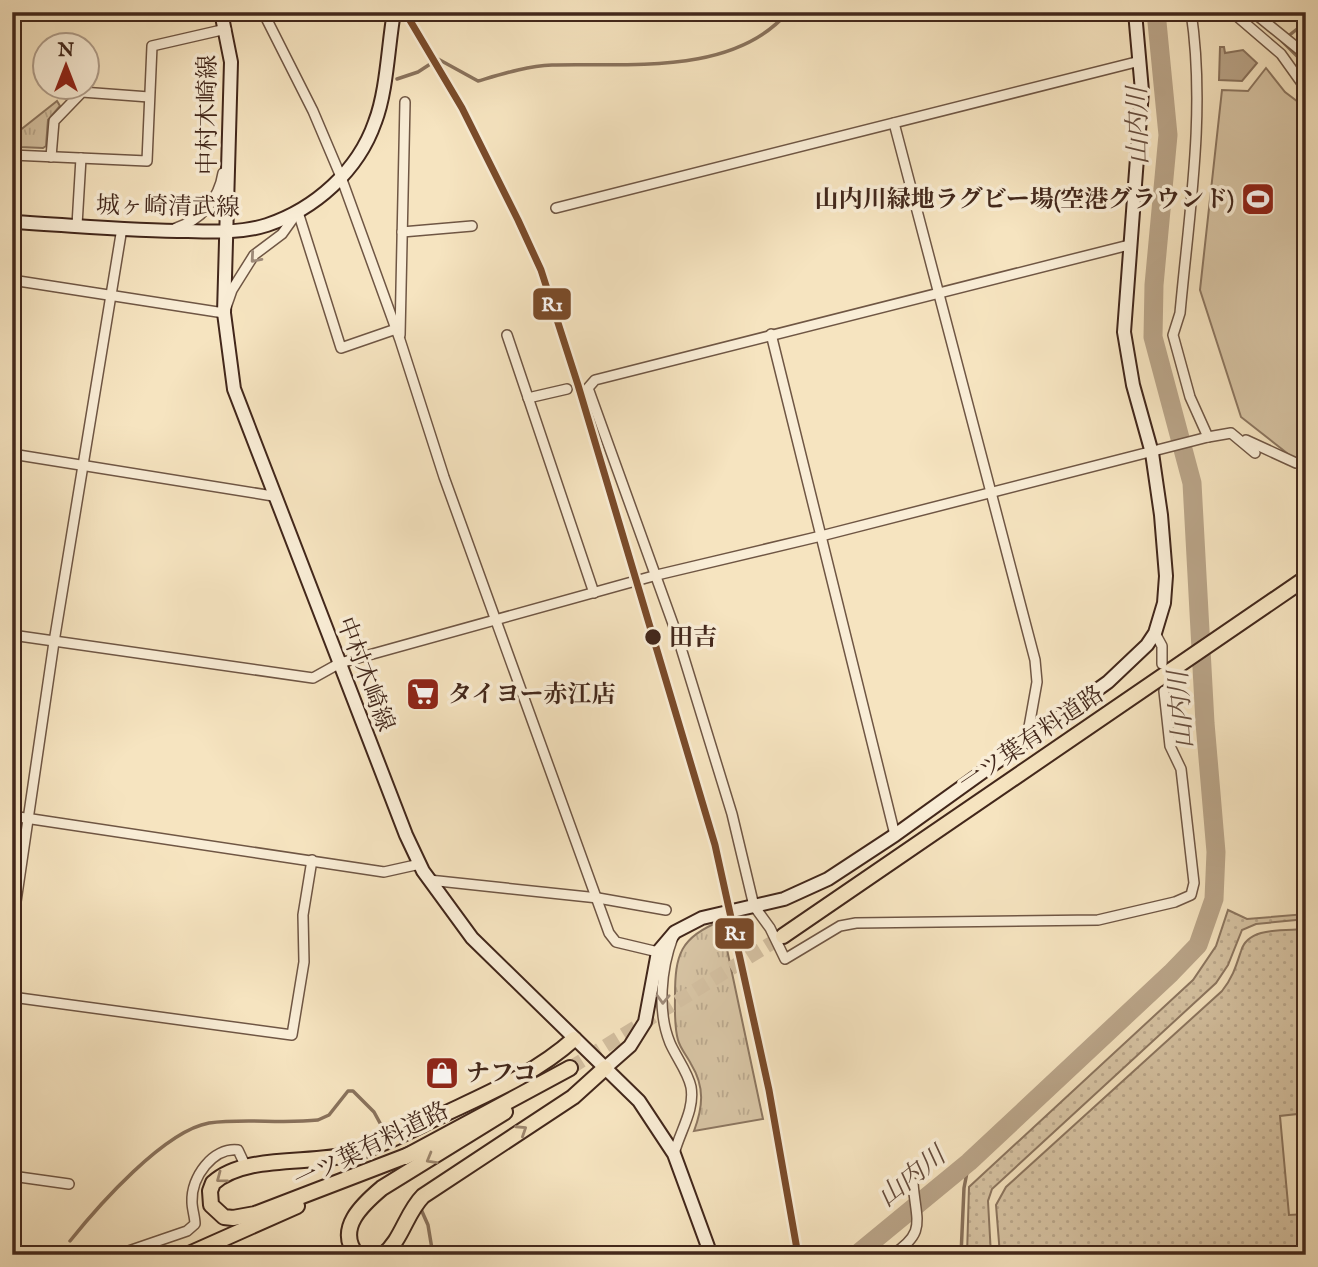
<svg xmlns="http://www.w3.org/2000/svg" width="1318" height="1267" font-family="'IM FELL English','Noto Serif JP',serif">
  <defs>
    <pattern id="grass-dots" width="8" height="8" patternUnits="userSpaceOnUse" patternTransform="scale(1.75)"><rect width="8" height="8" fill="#d7c4a4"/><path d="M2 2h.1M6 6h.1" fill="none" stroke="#baa88d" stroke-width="1.8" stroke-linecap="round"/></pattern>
    <pattern id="park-tufts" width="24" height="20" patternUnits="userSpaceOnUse" patternTransform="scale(1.75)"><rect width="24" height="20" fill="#d7c4a4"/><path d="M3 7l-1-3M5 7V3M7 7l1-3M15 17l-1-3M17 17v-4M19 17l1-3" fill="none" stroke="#baa88d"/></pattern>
  </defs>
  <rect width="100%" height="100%" fill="#f6e4c0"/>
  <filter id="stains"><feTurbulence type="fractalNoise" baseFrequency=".00286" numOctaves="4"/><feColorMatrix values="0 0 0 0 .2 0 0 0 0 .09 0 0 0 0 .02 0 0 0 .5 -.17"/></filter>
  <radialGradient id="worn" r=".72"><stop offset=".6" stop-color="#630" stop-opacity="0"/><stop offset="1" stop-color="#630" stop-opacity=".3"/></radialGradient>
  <g fill="url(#grass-dots)" stroke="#8c7660" stroke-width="2">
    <polygon points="1228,910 1247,919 1306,914 1306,919 1256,924 1242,930 1228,965 1216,983 992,1189 988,1201 991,1255 967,1255 969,1187 1193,980 1216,946"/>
    <path d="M1306 929V1113L1280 1116 1289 1215 1306 1214V1255H1000L996 1205 1006 1187 1222 991C1233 977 1236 966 1241 951 1248 926 1285 931 1306 929Z"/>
  </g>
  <g fill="url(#park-tufts)" stroke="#8c7660" stroke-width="2">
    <polygon points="57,101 60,106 48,120 46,146 43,148 20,147 14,135"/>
    <path d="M721 921 763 1119 694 1131C703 1107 705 1087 691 1064 687 1056 680 1048 678 1040 674 1026 675 1011 675 996 675 955 680 937 721 921Z"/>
  </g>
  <polygon fill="#d7c4a4" stroke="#8c7660" stroke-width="2" points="1266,68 1285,92 1306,108 1306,468 1241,417 1200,290 1222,90 1248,91"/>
  <polygon fill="#b9a488" stroke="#89725c" stroke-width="2" points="1220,47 1224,47 1225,53 1243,50 1257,63 1242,81 1219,80"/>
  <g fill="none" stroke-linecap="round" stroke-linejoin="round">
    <g stroke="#89725c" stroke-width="3.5">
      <polyline points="1306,22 1282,41 1306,65"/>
      <path d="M397 79 418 72 438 59 478 81C502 74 527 66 552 65 627 63 733 76 788 12"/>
      <polyline points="420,1207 428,1225 433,1255"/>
      <path d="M70 1241C98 1206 164 1131 209 1123 243 1118 282 1124 318 1120L329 1115 348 1091H353L374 1112 386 1134"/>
      <polyline points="961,1255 964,1188 969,1162"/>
    </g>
    <polyline stroke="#b9a488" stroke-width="19" points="856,1255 969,1162 1171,973 1198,945 1214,899 1216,852 1205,723 1192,483 1153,337 1154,285 1168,135 1156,12"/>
    <polyline stroke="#d2be9f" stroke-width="14" stroke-dasharray="14 7" stroke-linecap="butt" points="570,1068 783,936"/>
    <g stroke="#6f5644" stroke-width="12">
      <g id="street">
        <polyline points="263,12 313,111 341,177 400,340 444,477 609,933 616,942 658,952"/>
        <path d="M1191 12C1206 111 1189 214 1180 313L1173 335 1190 397 1208 437"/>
        <polyline points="1232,12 1281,54 1306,89"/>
        <polyline points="1253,12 1306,55"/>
        <polyline points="894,123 1035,660 1037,682 1027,738"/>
        <polyline points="12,155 147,161 152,46 226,29"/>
        <polyline points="51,157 54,121 82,92 149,97"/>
        <polyline points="556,208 1140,61"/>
        <polyline points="298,212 341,348 396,329"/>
        <polyline points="77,225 81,158"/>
        <path d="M176 228C201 220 219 199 223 173"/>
        <polyline points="402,232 472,226"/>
        <polyline points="1129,245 595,380 588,388 677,635 732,814 754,906 770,928 785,959 840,926 856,923 1098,920 1175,902 1191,895 1194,883 1181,769 1170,746 1164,691"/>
        <polyline points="12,280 224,313 232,290 254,255 282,234 297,213"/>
        <polyline points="771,334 895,835"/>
        <polyline points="400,335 405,102"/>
        <polyline points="507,335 594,593"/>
        <polyline points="528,398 567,389"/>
        <polyline points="1246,440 1296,463"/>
        <polyline points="12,454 273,496"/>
        <polyline points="1155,633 1162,646 1162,664"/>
        <polyline points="12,635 313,678 340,663 657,575 821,536 1208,437 1231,433 1255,453"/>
        <polyline points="12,816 384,872 420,864"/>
        <polyline points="429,880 598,898 666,910"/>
        <polyline points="12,929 54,642 122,228"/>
        <path d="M673 937C661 969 657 1011 670 1043 676 1057 688 1072 691 1087 695 1110 680 1131 674 1154"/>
        <polyline points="12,997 292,1035 304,962 303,915 312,860"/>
        <polyline points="12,1176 69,1184"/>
        <path d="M117 1255 187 1231 195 1224C195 1217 192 1209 192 1202 191 1177 213 1147 238 1150L246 1167"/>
        <path d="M892 1255C927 1232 916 1222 913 1183"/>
      </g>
    </g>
    <g stroke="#42271b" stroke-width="16">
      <g id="secondary">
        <polyline points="221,12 231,62 224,313 234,389 406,835 423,871 472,938 639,1101 674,1154 711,1255"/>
        <path d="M12 222C71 225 129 231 188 231 214 232 242 233 267 225 315 209 358 171 375 122 387 91 388 46 394 12"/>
        <polyline points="605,1068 630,1046 645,1022 658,952 675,932 702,918 784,899 828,879 895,835 1108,682 1147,645 1155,633 1164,603 1166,576 1161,515 1152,453 1133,385 1124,332 1142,91 1135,12"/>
      </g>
    </g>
    <g stroke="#42271b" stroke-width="18">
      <g id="primary">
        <polyline points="783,936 1306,578"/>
        <path d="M414 1153 255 1214 233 1218 224 1217 211 1205 210 1191 213 1183C245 1154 310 1165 352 1154 381 1146 409 1131 436 1118 484 1095 534 1075 574 1039"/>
        <polyline points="405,1157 570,1068"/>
        <polyline points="187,1255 297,1206"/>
        <path d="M357 1255C335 1229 363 1204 382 1188L505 1112"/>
        <path d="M383 1255C402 1240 406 1213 423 1196L573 1097 605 1068"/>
      </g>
    </g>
    <use href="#street" stroke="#f9edd6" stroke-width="9"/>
    <use href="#secondary" stroke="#f9edd6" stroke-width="12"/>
    <use href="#primary" stroke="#f6e4c0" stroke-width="14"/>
    <g stroke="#f9edd6" stroke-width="12">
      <polyline id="rail-1" points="405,12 462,108 518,220 541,270 578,385 715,845 769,1090 798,1255"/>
    </g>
    <use href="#rail-1" stroke="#7a4b2a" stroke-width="7"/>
  </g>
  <defs><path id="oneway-chevron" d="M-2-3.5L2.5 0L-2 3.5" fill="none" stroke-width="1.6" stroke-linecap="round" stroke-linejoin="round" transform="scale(1.75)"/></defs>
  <g stroke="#9e8a78">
    <use href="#oneway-chevron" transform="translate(255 258) rotate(131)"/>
    <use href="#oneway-chevron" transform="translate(663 999) rotate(92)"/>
  </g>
  <g stroke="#9c866e">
    <use href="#oneway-chevron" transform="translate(522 1130) rotate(-33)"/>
    <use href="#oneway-chevron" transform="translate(431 1159) rotate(150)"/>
    <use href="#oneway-chevron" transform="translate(221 1178) rotate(143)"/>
  </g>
  <defs>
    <g id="stadium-square" transform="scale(1.75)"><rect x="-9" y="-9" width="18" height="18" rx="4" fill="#8f2418" stroke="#f9edd6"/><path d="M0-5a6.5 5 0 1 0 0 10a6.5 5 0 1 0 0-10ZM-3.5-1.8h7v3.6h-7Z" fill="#fff"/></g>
    <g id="supermarket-square" transform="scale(1.75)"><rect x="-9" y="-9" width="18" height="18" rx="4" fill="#8f2418" stroke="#f9edd6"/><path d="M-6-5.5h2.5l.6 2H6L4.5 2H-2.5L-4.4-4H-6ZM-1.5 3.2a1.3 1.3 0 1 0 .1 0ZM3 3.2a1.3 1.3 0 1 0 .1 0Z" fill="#fff"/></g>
    <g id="shop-square" transform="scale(1.75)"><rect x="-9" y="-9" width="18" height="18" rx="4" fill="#8f2418" stroke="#f9edd6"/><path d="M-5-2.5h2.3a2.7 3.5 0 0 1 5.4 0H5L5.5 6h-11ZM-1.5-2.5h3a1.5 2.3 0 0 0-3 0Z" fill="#fff"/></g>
  </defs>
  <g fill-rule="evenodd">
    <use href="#stadium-square" x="1258" y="199"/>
    <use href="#supermarket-square" x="423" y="694"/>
    <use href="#shop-square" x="442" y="1073"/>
  </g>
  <circle fill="#42271b" stroke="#f9edd6" stroke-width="2.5" cx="653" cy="637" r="9"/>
  <g text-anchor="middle" stroke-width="7" stroke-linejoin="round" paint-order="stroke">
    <g font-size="24" fill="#42271b" stroke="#f9edd6">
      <text transform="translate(207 115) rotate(-90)" y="8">中村木崎線</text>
      <text transform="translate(168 206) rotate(1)" y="8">城ヶ崎清武線</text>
      <text transform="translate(366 674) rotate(69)" y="8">中村木崎線</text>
      <text transform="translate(1031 738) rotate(-34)" y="8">一ツ葉有料道路</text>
      <text transform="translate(371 1145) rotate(-26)" y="8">一ツ葉有料道路</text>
    </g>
    <g font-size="24" font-weight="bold" fill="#42271b" stroke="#f9edd6" text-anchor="start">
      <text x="1234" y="207" text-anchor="end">山内川緑地ラグビー場(空港グラウンド)</text>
      <text x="448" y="702">タイヨー赤江店</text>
      <text x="466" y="1081">ナフコ</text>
    </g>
    <g font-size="24" font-weight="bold" fill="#42271b" stroke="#f9edd6" text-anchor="start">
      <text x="669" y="645">田吉</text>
    </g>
    <g font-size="26" font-style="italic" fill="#664c3c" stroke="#f9edd6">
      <text transform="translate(1137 126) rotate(-91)" y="9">山内川</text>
      <text transform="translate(1180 710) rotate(-94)" y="9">山内川</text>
      <text transform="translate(911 1176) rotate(-39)" y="9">山内川</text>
    </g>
  </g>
  <g stroke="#f9edd6" stroke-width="2.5">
    <rect x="532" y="287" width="40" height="34" rx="7" fill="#7a4b2a"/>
    <rect x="714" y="917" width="41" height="33" rx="7" fill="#7a4b2a"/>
  </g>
  <g font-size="19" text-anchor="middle" font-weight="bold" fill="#fff">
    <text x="552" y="311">R1</text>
    <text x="735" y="940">R1</text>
  </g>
  <rect width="1318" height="1267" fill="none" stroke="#f6e4c0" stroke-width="42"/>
  <rect x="14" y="14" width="1290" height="1239" fill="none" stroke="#42271b" stroke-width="3.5"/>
  <rect x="21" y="21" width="1276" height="1225" fill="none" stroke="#42271b" stroke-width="2"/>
  <g transform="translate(66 66)"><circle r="33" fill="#f9edd6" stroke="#b09e8b" stroke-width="2"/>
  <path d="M0-5L12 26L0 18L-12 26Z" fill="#8f2418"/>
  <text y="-10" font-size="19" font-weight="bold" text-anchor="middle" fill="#42271b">N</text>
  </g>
  <rect width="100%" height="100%" filter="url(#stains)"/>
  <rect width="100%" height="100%" fill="url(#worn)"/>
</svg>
